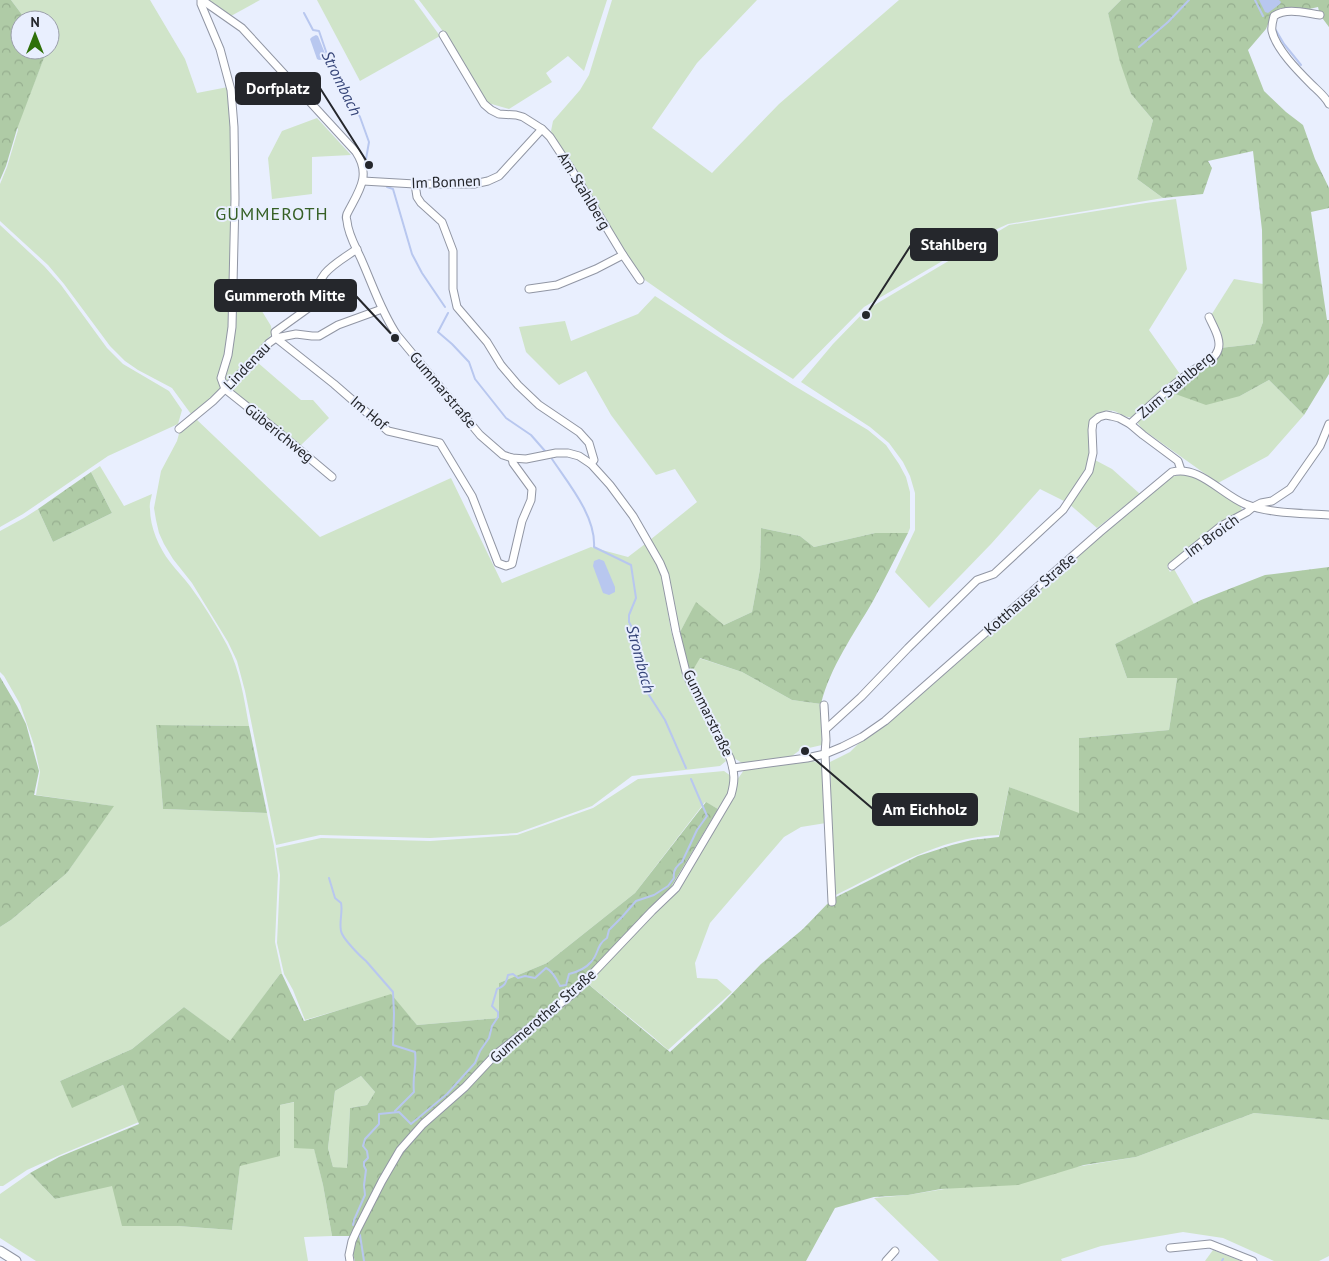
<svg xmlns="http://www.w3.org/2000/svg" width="1329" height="1261" font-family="'PT Sans',sans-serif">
  <defs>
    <pattern id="forest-crowns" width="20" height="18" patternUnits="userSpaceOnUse" patternTransform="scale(1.25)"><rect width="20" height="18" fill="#afcba6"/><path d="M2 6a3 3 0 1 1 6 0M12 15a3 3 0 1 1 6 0" fill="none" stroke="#96ae8f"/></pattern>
  </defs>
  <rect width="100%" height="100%" fill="#e9effe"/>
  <g fill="#d0e4c9">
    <polygon points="11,0 150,0 185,59 197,93 228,87 232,127 233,198 230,327 225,354 217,378 221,389 211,399 191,414 172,388 138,370 125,361 110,346 64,284 48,265 0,221 0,184 7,167 18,130 17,127 47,50 50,50 50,20 26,20"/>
    <polygon points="209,0 260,0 231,16"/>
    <polygon points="317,0 414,0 440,36 360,81"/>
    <polygon points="419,0 607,0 584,71 568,56 546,73 552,82 509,109 488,103 445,34"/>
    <polygon points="612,0 757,0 697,63 652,128 712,173 779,104 899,0 1121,0 1108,13 1131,94 1153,120 1137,179 1163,198 1008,224 997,229 864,307 793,379 725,336 642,278 626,254 551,131 553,121 580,90 589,75"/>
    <polygon points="317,118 351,155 312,157 312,194 272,199 268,158 282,131"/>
    <path d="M1176 199 1187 269 1149 330 1182 377 1134 417C1122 419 1118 408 1105 411 1101 412 1095 415 1092 419 1088 428 1093 456 1087 469 1083 479 1072 493 1066 502L1040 489 991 544 929 608 895 572 915 530V493L910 476 903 462 889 443 870 427 801 382 833 344 866 310 1009 225 1146 203Z"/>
    <polygon points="0,225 44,266 61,285 107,348 123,364 169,391 182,410 178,424 108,456 23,514 0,527"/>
    <polygon points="1234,279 1263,284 1263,322 1255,344 1220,348 1210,317"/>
    <polygon points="655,296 793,385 868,430 886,445 899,464 906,477 910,492 910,528 908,533 875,533 814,547 800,536 761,528 760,569 752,612 724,625 696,603 680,632 668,571 650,540 697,502 675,469 656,475 611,415 586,371 559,385 526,352 519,327 565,321 571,341 638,314"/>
    <polygon points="236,302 257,303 271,326 272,334 228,380 225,380 223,378 235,328"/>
    <polygon points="257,362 301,400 313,400 329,418 300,446 229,389"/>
    <polygon points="1269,380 1304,415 1268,456 1218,483 1142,429 1137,422 1167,391 1240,396"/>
    <polygon points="195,418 320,537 451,478 502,583 591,547 628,557 645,544 661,571 671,631 684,677 712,730 726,761 720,766 632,776 592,806 517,833 430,838 320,835 276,845 245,691 237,661 228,642 192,583 173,559 164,544 159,533 156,520 154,508 161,471 177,441 180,430"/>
    <polygon points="1095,460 1112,469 1140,494 1097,528 1068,503"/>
    <path d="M100 466 124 506 152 494C151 499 149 504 150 509 150 527 159 548 170 562 176 570 184 578 190 586 203 604 216 624 227 645 240 670 244 698 249 726L156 725 163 809 267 813 274 846 278 875 275 942 282 974H280L230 1042 184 1007 132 1049 60 1081 73 1107 123 1085 139 1122 60 1155 27 1170 3 1186H0V927L11 920 67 873 113 806 36 795 40 772 34 745 20 704 4 676 0 672V531L24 518 38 509 53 542 112 513 91 472Z"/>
    <path d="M1180 475C1199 474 1222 496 1240 505L1242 510 1238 516 1220 524 1167 566 1170 572 1174 569 1194 604 1115 644 1127 678H1177L1169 730 1079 738V814L1009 787 999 835C939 837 885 871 832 897V824L830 762 850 752 860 742 888 722 1102 535 1170 477Z"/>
    <polygon points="699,658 742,672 792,700 821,704 822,745 800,750 792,756 742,763 734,758 690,675"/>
    <polygon points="813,761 824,766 826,823 801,827 784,837 710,923 695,963 697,978 717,979 732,992 668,1050 651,1035 587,983 678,890 733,797 737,780 744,770"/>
    <polygon points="724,771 731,776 728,793 718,809 705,802 635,893 547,963 499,983 499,1018 417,1025 391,995 305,1020 293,990 284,974 277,943 280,875 276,848 321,838 430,841 517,835 593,808 638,779"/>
    <polygon points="361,1076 375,1092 367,1105 350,1108 347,1169 333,1167 328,1148 335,1091"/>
    <polygon points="295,1102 294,1148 314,1148 323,1185 332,1236 304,1237 308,1261 36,1261 0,1238 0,1194 30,1173 55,1199 112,1185 178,1226 232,1230 240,1165 280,1105"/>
    <polygon points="1254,1113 1329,1120 1329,1256 1319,1261 1274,1261 1223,1238 1183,1232 1101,1246 1061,1259 1062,1261 939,1261 874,1198 908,1195 1136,1157"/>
    <polygon points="1213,1250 1241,1261 1205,1261"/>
  </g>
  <g fill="url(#forest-crowns)" fill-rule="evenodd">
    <polygon points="0,0 11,0 26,20 20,20 20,50 47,50 17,129 6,166 0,180"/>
    <polygon points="1121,0 1329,0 1329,27 1320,15 1318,7 1305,10 1281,8 1272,14 1266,29 1248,50 1264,91 1286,112 1303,125 1315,159 1329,188 1329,208 1311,212 1327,320 1329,320 1329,374 1304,415 1269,380 1240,396 1206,405 1167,391 1220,348 1255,344 1263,322 1262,230 1253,151 1208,161 1212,168 1203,194 1163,198 1137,179 1153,120 1131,94 1120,62 1108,13"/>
    <polygon points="91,472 112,513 53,542 38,509"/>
    <path d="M761 528 800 536 814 547 875 533H908C896 556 885 579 873 601 854 634 830 667 821 704L792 700 742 672 700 658 690 675 680 632 696 602 724 625 752 612 760 569Z"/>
    <path d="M1329 567V1120L1254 1113 1136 1157 1084 1165 1018 1185 941 1189 908 1195 874 1197 835 1208 806 1261H355L353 1254 356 1242 350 1236H332L323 1185 314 1149 294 1148V1102L280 1105V1156L240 1166 232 1230 178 1226H122L112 1186 55 1199 30 1173 59 1157 139 1124 123 1085 72 1108 60 1081 132 1049 184 1007 230 1041 280 974H282L304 1021 391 994 417 1025 499 1018V983L547 963 635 893 706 802 718 809 671 887 582 979 670 1052 721 1005 761 964 803 929 832 899 918 856 952 845 972 840 999 837 1009 787 1079 813V738L1169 730 1177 678H1127L1115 644 1201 600 1265 575ZM361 1076 375 1092 367 1105 350 1108 347 1168 333 1167 328 1148 335 1091Z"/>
    <polygon points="0,677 17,706 26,724 39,771 34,795 114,806 67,873 11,920 0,927"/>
    <polygon points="156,725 249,726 267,813 163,809"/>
  </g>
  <g fill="#b8c7ef">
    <polygon points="1259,0 1279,0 1281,2 1280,4 1268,13 1265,12"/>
    <polygon points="316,35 318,36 326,56 326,59 319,60 317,59 310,39 312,37"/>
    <polygon points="599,559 604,561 615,587 615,592 609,595 603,593 593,566 594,561"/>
  </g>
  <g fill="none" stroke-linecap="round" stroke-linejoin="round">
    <g stroke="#b8c7ef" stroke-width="2">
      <polyline points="1255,0 1263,16"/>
      <polyline points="304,13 313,30 319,31 332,69 360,117 369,142 366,159"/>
      <polyline points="1274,27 1284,44 1301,65"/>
      <polyline points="1139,47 1168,22 1189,0"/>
      <polyline points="387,187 393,189 412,254 422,273 445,307"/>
      <polyline points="448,313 438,332 452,344 469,362 475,379 506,418 531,435 545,451"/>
      <path d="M552 459C568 483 596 516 594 547L631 565 636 598 629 615V622L640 642 647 692 665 720 686 768"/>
      <path d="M329 878 335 898 341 903C343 912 339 921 341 931 342 938 360 956 366 961L393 992 394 1014 393 1045 415 1052C417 1067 412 1076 414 1092L395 1111"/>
      <path d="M353 1225 354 1220 365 1195 364 1185 366 1170 364 1166V1162L368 1158 367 1151 363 1146 365 1139 379 1124V1114L399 1112 411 1124 447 1094 475 1063 480 1051 489 1038 492 1026 498 1017V1012L492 1006 497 989C505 986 506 983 508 975L513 974 518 978 525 976 535 978 546 968C553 971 557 980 560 986L566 985 569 974C577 972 586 968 591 962 599 954 596 945 607 938L609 930 622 917 636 901 654 895 668 886 674 878C673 872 676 866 682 862L697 830 707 816 691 779"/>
      <polyline points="360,1235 364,1261"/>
      <polyline points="1222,1261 1223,1259"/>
    </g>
    <g stroke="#9196a4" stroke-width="9">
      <g id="minor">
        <polyline points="201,0 201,4 220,49 231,90 234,127 235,199 232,327 228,355 221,378 225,389 270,425 332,477"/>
        <path d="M202 0 242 28 356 152C372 176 358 192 347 214 346 217 346 217 347 221 348 235 357 249 362 261 373 286 382 313 397 335L480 435 503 455 512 458 526 459 556 453H568L579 456 591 464 610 485 633 516 660 563 665 575 676 632 687 676 730 758C735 773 735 781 731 795L676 888 652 911 574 993 495 1055 465 1087 423 1124 400 1150 382 1181 357 1230 352 1241 349 1255 350 1261"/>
        <path d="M1320 15C1305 13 1287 7 1274 16 1273 20 1271 26 1272 31 1276 49 1298 71 1311 84 1317 90 1325 96 1329 104"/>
        <polyline points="443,35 484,104 491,110 499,114 516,115 523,117 542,129 550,137 573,172 623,255 640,280"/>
        <polyline points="363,181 415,184 474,184 488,181 499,176 542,129"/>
        <polyline points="415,184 417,197 421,203 442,222 453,251 453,289 457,307 487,342 501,365 518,385 539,405 579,432 589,443 594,460 591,464"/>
        <path d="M357 249C332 266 317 272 314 304L275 332 276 338 334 384 388 431 440 443 472 496 498 563 506 566 512 564 522 521 531 500 532 489 513 463 512 458"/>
        <polyline points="529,289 557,285 596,269 623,255"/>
        <path d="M1130 424C1152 404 1173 383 1198 367 1206 362 1215 359 1218 350 1222 340 1213 326 1209 317"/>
        <polyline points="179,429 213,401 254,360 269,343 276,338 296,334 312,336 319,336 338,325 382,309"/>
        <polyline points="1172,566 1221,526 1247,512 1253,507 1261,503 1272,501 1290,489 1320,446 1329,424"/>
        <polyline points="824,705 826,740 825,754 832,902"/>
        <polyline points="826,729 861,697 908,648 977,580 994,574 1063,510 1089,471 1093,453 1092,430 1093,422 1099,417 1106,415 1111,416 1119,418 1130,424 1143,435 1178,461 1181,470"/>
        <path d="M733 768 807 758 825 754 842 747 862 737 885 721 1100 532 1172 472C1199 465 1221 494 1245 504 1271 514 1301 513 1329 515"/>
        <polyline points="1170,1248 1210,1244 1253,1261"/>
        <polyline points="886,1261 895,1251"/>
      </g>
    </g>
    <g stroke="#9196a4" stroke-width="11">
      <polyline id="major" points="0,1251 16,1261"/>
    </g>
    <use href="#minor" stroke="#fff" stroke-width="7"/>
    <use href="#major" stroke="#fff" stroke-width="9"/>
  </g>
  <g text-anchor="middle" stroke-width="4" stroke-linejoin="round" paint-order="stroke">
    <g font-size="15" fill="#25272c" stroke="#e9effe">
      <text transform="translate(446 182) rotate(-2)" y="5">Im Bonnen</text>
      <text transform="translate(584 191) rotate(59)" y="5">Am Stahlberg</text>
      <text transform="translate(247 366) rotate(-46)" y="5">Lindenau</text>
      <text transform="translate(1176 385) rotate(-40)" y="5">Zum Stahlberg</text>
      <text transform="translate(443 390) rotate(50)" y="5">Gummarstraße</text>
      <text transform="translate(369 413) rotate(40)" y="5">Im Hof</text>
      <text transform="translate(279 433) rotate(39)" y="5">Güberichweg</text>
      <text transform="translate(1212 536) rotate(-36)" y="5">Im Broich</text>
      <text transform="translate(1030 594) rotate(-41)" y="5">Kotthauser Straße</text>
      <text transform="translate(708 713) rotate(64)" y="5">Gummarstraße</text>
      <text transform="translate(543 1016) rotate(-41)" y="5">Gummerother Straße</text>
    </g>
    <g font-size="16" font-style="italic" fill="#354478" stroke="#e9effe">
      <text transform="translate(342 83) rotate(64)" y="6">Strombach</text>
      <text transform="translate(641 659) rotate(75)" y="6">Strombach</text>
    </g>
    <g font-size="18" letter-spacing="1" fill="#366026" stroke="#e9effe">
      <text x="272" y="220">GUMMEROTH</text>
    </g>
  </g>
  <path fill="none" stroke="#25272c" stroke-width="2" d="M369 165L320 88M866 315L911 245M395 338L356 296M805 751L873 809"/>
  <g fill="#25272c" stroke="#e9effe" stroke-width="2">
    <circle cx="369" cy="165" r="5"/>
    <circle cx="866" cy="315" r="5"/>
    <circle cx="395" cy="338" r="5"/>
    <circle cx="805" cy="751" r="5"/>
  </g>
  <g fill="#25272c" stroke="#25272c" stroke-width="2">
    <rect x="236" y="73" width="84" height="31" rx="5"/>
    <rect x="911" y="229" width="86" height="31" rx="5"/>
    <rect x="215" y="280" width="141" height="31" rx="5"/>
    <rect x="873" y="794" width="104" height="31" rx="5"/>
  </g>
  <g font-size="16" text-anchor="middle" font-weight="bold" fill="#fff">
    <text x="278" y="94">Dorfplatz</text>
    <text x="954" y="250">Stahlberg</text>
    <text x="285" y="301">Gummeroth Mitte</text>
    <text x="925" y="815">Am Eichholz</text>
  </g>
  <g transform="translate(35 35)"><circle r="24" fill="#e9effe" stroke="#9b9faa"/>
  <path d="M0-4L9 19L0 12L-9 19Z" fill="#2f7009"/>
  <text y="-8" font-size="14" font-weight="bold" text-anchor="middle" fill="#25272c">N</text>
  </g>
</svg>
